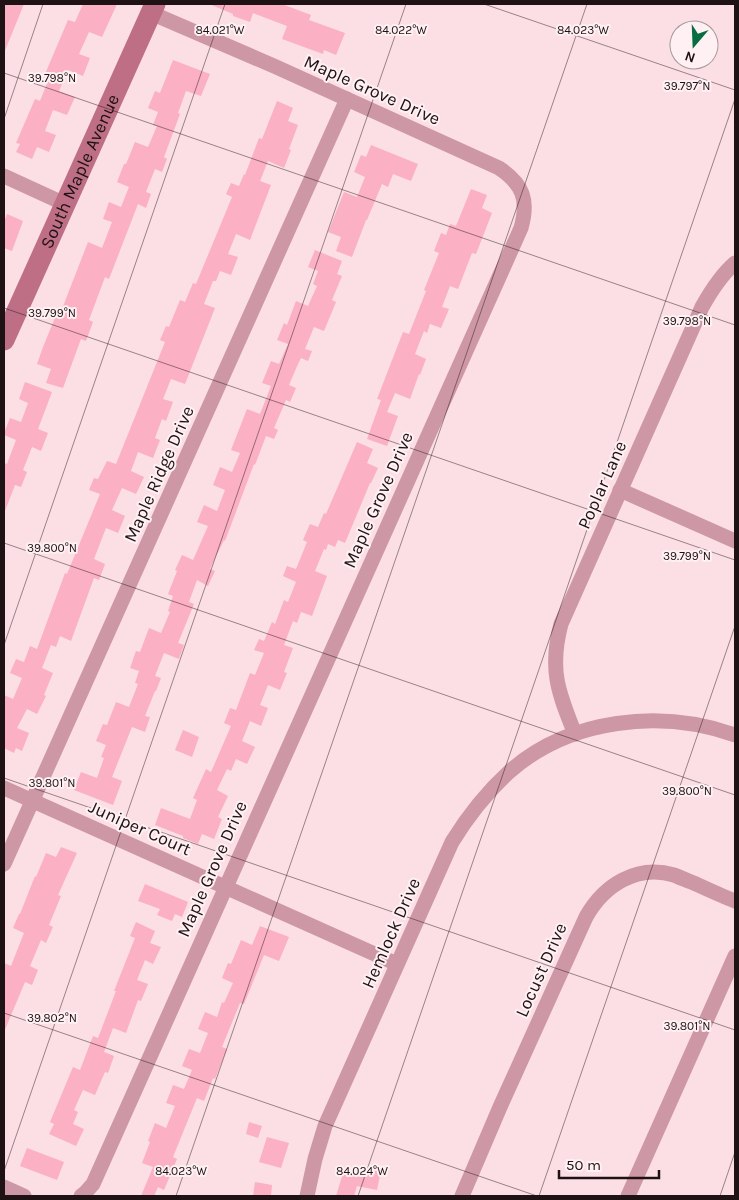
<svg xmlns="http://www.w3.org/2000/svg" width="739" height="1200" font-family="Karla,sans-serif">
  <rect width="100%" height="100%" fill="#fbdfe5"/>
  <g fill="#fbb0c4">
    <polygon points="4,4 24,4 4,53"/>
    <polygon points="83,4 117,4 102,37 89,32 79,54 90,58 83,76 68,70 59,91 75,97 67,115 53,110 45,131 56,135 49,152 37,147 32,159 16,152 20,144 16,143 35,99 40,101 50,76 45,74 68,20 75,22"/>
    <polygon points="209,4 282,4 311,15 309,20 345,33 336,55 324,50 323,54 282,39 287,26 253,13 250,22 233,16 233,14"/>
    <polygon points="173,60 210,74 201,96 186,91 178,113 180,114 164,157 167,159 162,172 155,169 146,192 151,194 146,208 138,204 109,279 105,277 89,320 93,322 86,341 81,339 63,388 46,383 51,369 37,364 43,347 59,308 62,309 88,242 102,248 112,222 103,219 109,202 121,207 129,187 117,182 124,164 126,164 135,142 148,147 157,126 153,125 158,112 148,108 155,91 160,93"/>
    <polygon points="277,101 293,108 288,121 298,125 289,149 291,150 284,168 268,161 260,181 271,185 250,240 236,234 228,254 238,257 231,275 220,271 216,281 213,281 204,304 215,308 185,384 171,379 163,399 173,402 166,421 162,419 155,438 160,440 153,458 138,452 131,471 144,477 136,494 122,488 112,510 125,516 118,533 106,528 94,559 105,564 99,580 94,578 71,641 60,636 56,647 51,645 42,668 53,673 44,695 46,696 37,714 27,709 17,728 29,733 22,751 16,748 14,753 4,748 4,695 13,699 22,678 10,673 16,659 24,662 30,646 37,649 65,573 67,574 100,494 89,490 94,478 98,479 107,461 116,464 165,342 160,340 166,326 169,327 180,300 185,302 193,283 196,284 232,197 226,194 231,183 239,186 244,174 245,175 259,138 262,139"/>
    <polygon points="371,145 418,164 411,181 393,174 388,187 382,184 367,220 366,220 352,257 336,251 341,237 328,232 344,192 357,197 365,177 354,172 361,155 366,157"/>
    <polygon points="471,189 487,195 482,208 492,213 476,254 472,253 458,289 450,286 442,307 449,309 441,328 430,324 427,333 424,331 415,354 426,359 420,375 419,374 410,399 395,393 387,412 398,416 387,446 367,439 381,400 377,399 403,332 409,334 426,291 424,290 439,253 434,251 441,233 446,235 450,224 456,226"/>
    <polygon points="7,214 23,221 12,251 4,248 4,222"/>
    <polygon points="315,250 342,261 337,274 342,276 332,300 336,302 324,331 314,327 305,349 312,351 308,361 301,358 298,364 289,385 296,388 290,402 286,400 274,428 278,430 274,439 266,436 255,465 254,464 225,541 224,540 210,569 215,571 208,586 197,580 189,602 194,604 178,643 184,645 179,659 164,653 155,676 161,678 156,691 155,691 145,716 150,717 145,732 132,727 112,777 122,781 113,805 74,790 81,772 97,778 104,758 101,757 106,745 96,741 103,724 107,725 116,702 129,707 138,684 135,683 139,671 130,668 136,651 140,652 149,628 161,633 170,612 168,611 173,596 168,594 177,571 175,570 182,555 193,560 208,526 197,522 204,505 217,511 225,490 213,485 220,467 232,472 240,453 231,450 247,409 260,414 271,386 262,383 271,361 279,364 288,344 277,340 284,323 287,325 296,301 308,306 317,286 313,284 318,271 308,267"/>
    <polygon points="25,382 52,392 38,429 48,433 41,451 32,447 23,470 27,472 21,487 15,485 5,511 4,511 4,463 7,464 16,440 4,435 4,433 10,418 21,422 28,403 19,399"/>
    <polygon points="357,442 373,449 367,463 378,468 371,483 370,483 345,543 338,540 335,547 328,544 326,550 324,549 315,571 327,576 312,616 301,612 297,623 293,621 284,645 293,648 284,672 287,673 280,690 268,685 260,705 268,708 261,726 250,721 242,741 255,747 247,764 236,759 231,771 227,769 217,790 228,796 218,817 222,819 214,839 202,834 198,844 183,838 183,836 155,825 161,808 190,819 197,800 193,798 206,769 211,772 231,726 224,723 230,708 236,710 250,673 255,675 264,653 254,650 259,639 264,641 272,622 275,624 284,600 288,602 296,582 283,576 287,566 296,569 307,542 303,540 310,524 318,527 324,513 326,514"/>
    <polygon points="183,730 199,737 192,757 175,750"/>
    <polygon points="61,847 77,853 58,895 61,896 49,925 53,927 46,943 41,940 30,966 38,970 32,985 25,982 4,1032 4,963 11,966 24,933 13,928 19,914 20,914 35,876 36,877 46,853 56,857"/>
    <polygon points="145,884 188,902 182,917 175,914 172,921 157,915 160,909 138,901"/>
    <polygon points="136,922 155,931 150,943 161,947 153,964 145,960 137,980 148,984 141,1001 138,1000 126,1033 113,1028 104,1052 114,1056 108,1073 105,1072 95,1095 83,1090 74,1110 78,1112 73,1124 84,1129 76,1146 49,1134 54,1124 50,1122 73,1067 80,1070 93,1036 98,1038 116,991 114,991 135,938 130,936"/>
    <polygon points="260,926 289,937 279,961 264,955 244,1004 240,1003 222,1047 227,1049 215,1079 213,1078 204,1101 197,1098 173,1157 177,1159 164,1190 158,1187 154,1196 141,1196 153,1167 142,1163 150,1142 148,1141 155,1123 166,1128 175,1106 166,1103 173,1085 184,1089 192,1070 182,1066 189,1049 200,1053 208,1033 198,1029 205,1012 217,1017 222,1002 224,1003 233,983 222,978 228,963 231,964 241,940 252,945"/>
    <polygon points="249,1122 262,1126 258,1138 246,1134"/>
    <polygon points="267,1137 289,1143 281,1168 259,1162"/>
    <polygon points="27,1148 64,1162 57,1180 20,1166"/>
    <polygon points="365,1167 381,1170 377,1190 357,1186 354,1196 336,1196 344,1170 363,1176"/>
    <polygon points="255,1182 272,1185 271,1196 253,1196"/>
  </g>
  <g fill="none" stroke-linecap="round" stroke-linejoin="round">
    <g stroke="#ce97a6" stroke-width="15">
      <polyline points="4,176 65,204"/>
      <polyline points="620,490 735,541"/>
      <path d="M575 734C558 692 549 669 561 624L702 307C711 291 721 275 735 263"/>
      <polyline points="4,788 397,964"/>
      <polyline points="4,864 347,99"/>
      <polyline points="4,1187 24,1196"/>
      <path d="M81 1196 85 1193 93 1184 521 228C529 200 523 184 499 168L274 66 151 13"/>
      <path d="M307 1196 315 1159 325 1126 452 842C468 816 486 793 509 772 570 718 661 709 735 735"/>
      <path d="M462 1196 500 1107 586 917C604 885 637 864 674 875 681 878 689 881 696 884 709 890 722 896 735 901"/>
      <polyline points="628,1196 735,956"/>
    </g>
    <path stroke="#be6f86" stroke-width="21" id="s1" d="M4 340 155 4"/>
  </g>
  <path fill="none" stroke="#1e1215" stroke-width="1" stroke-opacity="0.45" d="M484 4 735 90M4 73 735 325M4 119 43 4M4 308 735 560M4 543 735 795M4 645 225 4M4 778 735 1030M4 1013 537 1196M4 1171 406 4M176 1196 587 4M358 1196 735 99M539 1196 735 626M720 1196 735 1152"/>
  <g text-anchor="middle" stroke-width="4" stroke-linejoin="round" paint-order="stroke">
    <g font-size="18" fill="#1e1215" stroke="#fef0f3">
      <text transform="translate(372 90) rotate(24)" y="6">Maple Grove Drive</text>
      <text dy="6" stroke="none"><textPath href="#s1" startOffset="185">South Maple Avenue</textPath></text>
      <text transform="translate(159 474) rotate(-66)" y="6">Maple Ridge Drive</text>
      <text transform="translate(602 485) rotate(-66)" y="6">Poplar Lane</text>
      <text transform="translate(378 500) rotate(-66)" y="6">Maple Grove Drive</text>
      <text transform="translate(140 828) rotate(24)" y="6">Juniper Court</text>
      <text transform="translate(212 869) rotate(-66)" y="6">Maple Grove Drive</text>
      <text transform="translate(391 933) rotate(-66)" y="6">Hemlock Drive</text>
      <text transform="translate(541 970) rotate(-66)" y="6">Locust Drive</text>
    </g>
  </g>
  <g font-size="12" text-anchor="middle" fill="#1e1215" stroke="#fef0f3" stroke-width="4" stroke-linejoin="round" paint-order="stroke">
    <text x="401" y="34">84.022°W</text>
    <text x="583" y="34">84.023°W</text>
    <text x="220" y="34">84.021°W</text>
    <text x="52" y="82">39.798°N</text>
    <text x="687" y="90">39.797°N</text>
    <text x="52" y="317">39.799°N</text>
    <text x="687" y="325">39.798°N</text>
    <text x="52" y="552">39.800°N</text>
    <text x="687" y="560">39.799°N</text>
    <text x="52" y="787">39.801°N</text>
    <text x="687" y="795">39.800°N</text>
    <text x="52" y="1022">39.802°N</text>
    <text x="687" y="1030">39.801°N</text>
    <text x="181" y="1175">84.023°W</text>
    <text x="362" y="1175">84.024°W</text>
  </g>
  <rect width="739" height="1200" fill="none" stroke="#1e1215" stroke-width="10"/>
  <g transform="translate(694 45) rotate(199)"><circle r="24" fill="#fef0f3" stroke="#a4979a"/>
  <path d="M0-4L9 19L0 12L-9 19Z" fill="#066c42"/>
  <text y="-8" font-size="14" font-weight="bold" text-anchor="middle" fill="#1e1215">N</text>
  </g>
  <path d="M559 1170v8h100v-8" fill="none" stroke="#1e1215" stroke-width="2.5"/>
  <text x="566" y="1170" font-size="15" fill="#1e1215" stroke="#fef0f3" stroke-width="4" paint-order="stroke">50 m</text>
</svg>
